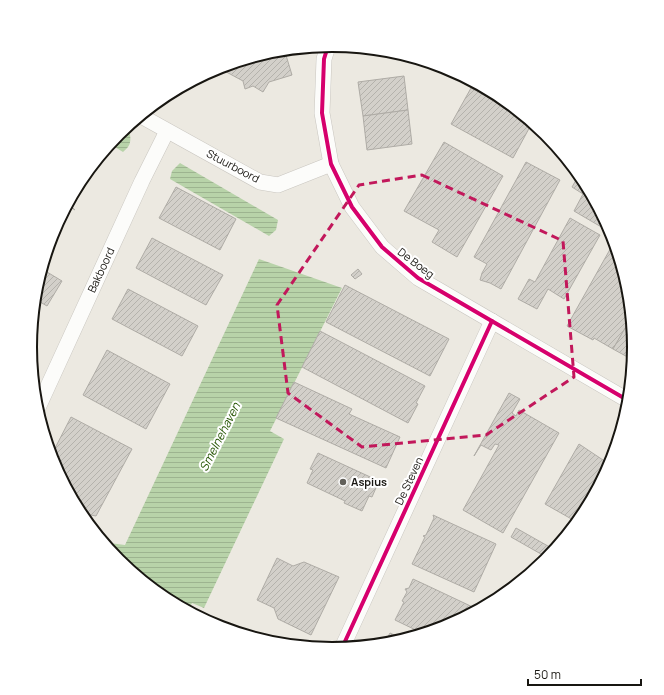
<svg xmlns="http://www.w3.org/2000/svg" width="664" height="695" font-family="Manrope,sans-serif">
  <defs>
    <pattern id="water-rules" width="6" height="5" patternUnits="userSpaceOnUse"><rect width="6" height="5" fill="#b8d3a9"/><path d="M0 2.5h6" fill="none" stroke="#9db490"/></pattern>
    <pattern id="building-hatch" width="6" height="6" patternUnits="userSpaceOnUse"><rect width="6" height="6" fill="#d3d0ca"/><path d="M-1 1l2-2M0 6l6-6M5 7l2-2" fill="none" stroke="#b4b2ac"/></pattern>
  </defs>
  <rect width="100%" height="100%" fill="#ece9e1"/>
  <g fill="url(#water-rules)">
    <path d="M123 130 130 134C131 143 130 146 123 152L110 144Z"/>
    <polygon points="180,163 278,220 276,230 269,236 170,179 172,171"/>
    <polygon points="259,259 342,288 270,431 284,439 204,608 192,603 188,611 164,598 118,561 102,542 125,545"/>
  </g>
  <g fill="url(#building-hatch)" stroke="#afaca6">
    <polygon points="286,50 285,52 292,75 269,82 263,92 253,86 245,89 243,81 219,68 273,51"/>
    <polygon points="404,76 408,110 363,116 358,82"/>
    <polygon points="471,88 493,100 496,94 500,97 532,123 513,158 451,124"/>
    <polygon points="408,110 412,144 367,150 363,116"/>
    <polygon points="444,142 503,176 457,257 432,242 439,230 404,211"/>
    <polygon points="526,162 560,180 501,289 490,283 480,280 482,273 487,264 474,257"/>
    <polygon points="579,175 583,180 606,223 603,228 574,211 583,194 572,187"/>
    <polygon points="176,187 236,219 220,250 159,218"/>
    <polygon points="76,189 81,192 72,207 75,210 67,205"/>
    <polygon points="570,218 600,235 564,299 548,289 537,309 518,299 529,279 535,282"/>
    <polygon points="152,238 223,275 206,305 136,268"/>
    <polygon points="613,244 615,245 628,289 631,318 613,349 594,338 593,340 567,326"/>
    <polygon points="42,269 62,281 47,306 35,299 36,288"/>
    <polygon points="358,269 362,274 355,279 351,275"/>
    <polygon points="345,285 449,339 430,376 326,322"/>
    <polygon points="128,289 198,326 182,356 112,319"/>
    <polygon points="631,318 634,348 633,360 613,349"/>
    <polygon points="320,331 425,386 416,403 418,404 408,423 302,367"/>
    <polygon points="107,350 170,384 146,429 83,395"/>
    <polygon points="294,382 352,409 349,414 400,437 386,468 276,418"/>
    <polygon points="509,393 520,399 512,413 516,416 519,410 559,433 503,533 463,510 499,445 495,444 491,450 481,445 474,456"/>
    <polygon points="71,417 132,449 96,516 80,513 53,463 51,456"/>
    <polygon points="579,444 606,462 599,475 601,476 575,521 545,504"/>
    <polygon points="318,453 379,481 372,497 369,496 362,511 344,503 345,501 307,483 313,470 310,469"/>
    <polygon points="433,515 496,544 474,592 412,564 425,537 423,536 426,535 434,518"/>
    <polygon points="516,528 555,550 548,558 511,537"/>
    <polygon points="277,558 293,566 304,562 339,577 311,635 278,619 274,608 257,600"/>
    <polygon points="413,579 426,585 479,610 447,627 424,634 395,620 404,602 402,601 407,592 405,589 409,588"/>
    <polygon points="390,633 405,640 384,644"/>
  </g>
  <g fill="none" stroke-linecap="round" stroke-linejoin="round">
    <g stroke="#c9c6c0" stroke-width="16">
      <g id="street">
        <polyline points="328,46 324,59 322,113 331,164 352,207 382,247 418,278 629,401"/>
        <polyline points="141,116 260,182 278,185 331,164"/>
        <polyline points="37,410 142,181 167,131"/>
        <polyline points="342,648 492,321"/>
      </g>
    </g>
    <use href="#street" stroke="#fcfcfa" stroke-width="15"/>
    <g stroke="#fff" stroke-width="6">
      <g id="cycleway">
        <polyline points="328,46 324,59 322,113 331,164 352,207 382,247 418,278 629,401"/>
        <polyline points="342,648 492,321"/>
      </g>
    </g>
    <use href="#cycleway" stroke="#d6006c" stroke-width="4"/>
  </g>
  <path fill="none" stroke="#c2185b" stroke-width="3" stroke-dasharray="8 5" stroke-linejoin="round" d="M422 175 563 241 574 377 486 435 362 447 288 393 277 305 359 185Z"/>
  <circle fill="#62605a" stroke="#fff" stroke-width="1.5" cx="343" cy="482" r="4"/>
  <g text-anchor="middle" stroke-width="4" stroke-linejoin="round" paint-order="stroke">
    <g font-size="11" fill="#181611" stroke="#fff">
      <text transform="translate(233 166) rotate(28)" y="4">Stuurboord</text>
      <text transform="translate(416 263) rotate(37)" y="4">De Boeg</text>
      <text transform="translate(101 270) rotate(-65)" y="4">Bakboord</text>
      <text transform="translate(409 481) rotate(-65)" y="4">De Steven</text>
    </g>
    <g font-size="11" font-weight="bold" fill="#181611" stroke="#fff" text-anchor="start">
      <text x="351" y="486">Aspius</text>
    </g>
    <g font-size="12" font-style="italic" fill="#285706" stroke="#fff">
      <text transform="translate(220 437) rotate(-63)" y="4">Smelnehaven</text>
    </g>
  </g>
  <path d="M0 0H664V695H0ZM37 347a295 295 0 1 1 590 0a295 295 0 1 1-590 0Z" fill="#fff" fill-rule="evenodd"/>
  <path fill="none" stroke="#181611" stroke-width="2" d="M37 347a295 295 0 1 1 590 0a295 295 0 1 1-590 0Z"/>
  <path d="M528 679v6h113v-6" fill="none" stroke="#181611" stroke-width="2"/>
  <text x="534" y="679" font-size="12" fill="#181611" stroke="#ffffff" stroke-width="3" paint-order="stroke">50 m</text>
</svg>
